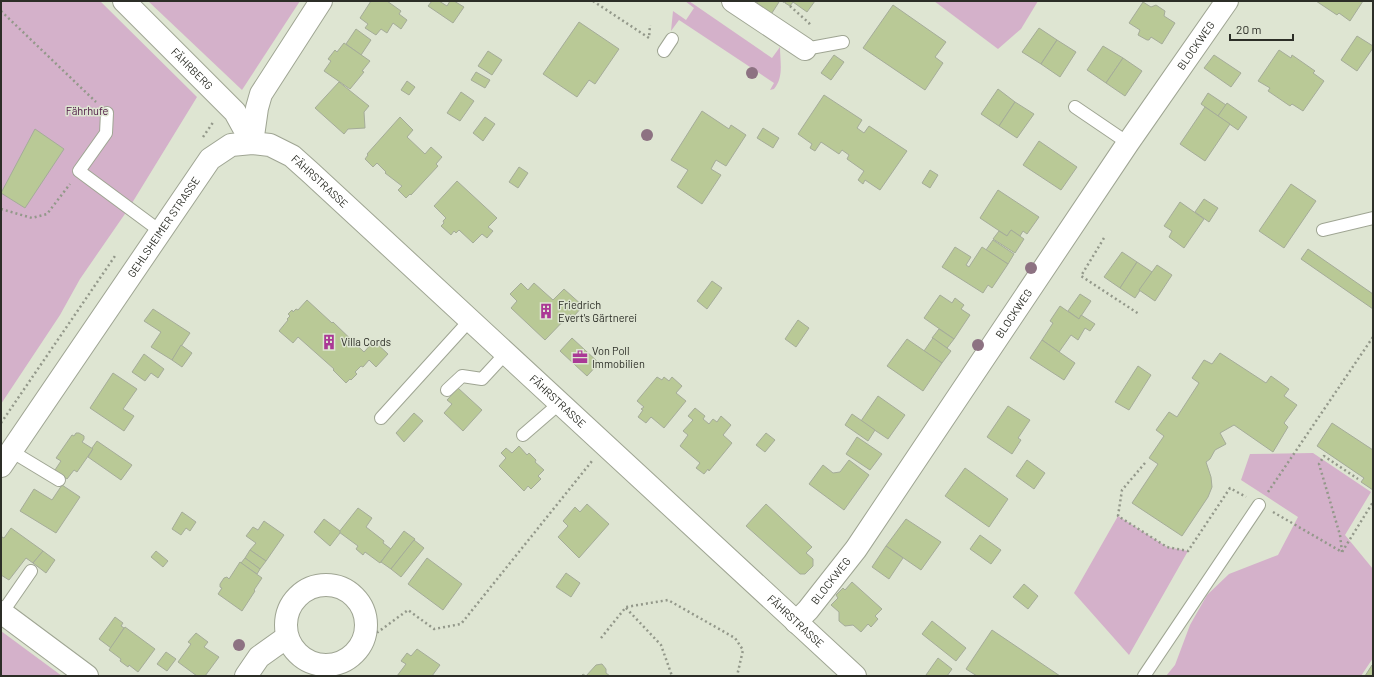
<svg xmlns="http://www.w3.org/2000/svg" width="1374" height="677" font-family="Barlow,sans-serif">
  <rect width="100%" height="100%" fill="#dee5d2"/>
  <g fill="#d4b1ca">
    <polygon points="1,1 100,1 197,97 129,208 80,279 60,315 1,404"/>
    <polygon points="148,1 300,1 242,90"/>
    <path d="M685 1H689L772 58 780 47C780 62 784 77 774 89L770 90 774 83 679 20 671 31 673 11 686 20 694 8Z"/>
    <polygon points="934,1 1038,1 1021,29 998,49"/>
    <polygon points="1313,453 1371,492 1345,535 1373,569 1373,658 1361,676 1272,676 1269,675 1268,676 1166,676 1175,665 1190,625 1207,595 1229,574 1278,555 1298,517 1241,480 1250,454"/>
    <polygon points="1118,516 1167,547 1188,551 1129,655 1074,593"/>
    <polygon points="1,631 62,676 1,676"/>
  </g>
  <g fill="#b9c996" stroke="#a5ac99">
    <polygon points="371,1 387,1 401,11 399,14 407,20 401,29 393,23 387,33 381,29 376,35 365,28 368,24 360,18"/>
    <polygon points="432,1 439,1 447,6 450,1 454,1 464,7 453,23 428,6"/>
    <polygon points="758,1 778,1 779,2 770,16 755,6"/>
    <polygon points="786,1 815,1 807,12 793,2 790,6 785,3"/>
    <polygon points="1316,1 1363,1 1350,21 1339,13 1337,15"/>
    <polygon points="1143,2 1151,7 1156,5 1165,11 1164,16 1175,23 1162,44 1151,37 1149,40 1147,40 1138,35 1140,30 1129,23"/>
    <polygon points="893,5 946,42 935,57 943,63 925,90 863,48"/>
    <polygon points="579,22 619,49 595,84 589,80 577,97 543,74"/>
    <polygon points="1039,28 1057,40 1041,64 1022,52"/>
    <polygon points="356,29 371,40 361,55 346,44"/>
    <polygon points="1357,36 1373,46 1373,48 1357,71 1341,60"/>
    <polygon points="1057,40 1076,52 1060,77 1041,64"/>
    <polygon points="344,43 370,61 362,71 364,72 350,89 324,71 331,61 328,59 335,50 337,52"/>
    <polygon points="1103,46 1123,58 1106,83 1087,70"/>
    <polygon points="1279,50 1291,58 1292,55 1315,71 1313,73 1324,81 1303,111 1292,104 1290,106 1268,91 1270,88 1258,81"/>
    <polygon points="488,51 502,60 492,75 478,66"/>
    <polygon points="834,55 844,62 831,80 821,73"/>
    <polygon points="1214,55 1241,73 1231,87 1204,68"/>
    <polygon points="1123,58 1142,71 1125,96 1106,83"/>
    <polygon points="476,72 490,80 485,88 471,80"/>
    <polygon points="407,81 415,87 409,95 401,90"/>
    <polygon points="339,82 369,106 364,112 365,128 348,129 344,134 315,108"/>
    <polygon points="998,89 1015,102 999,126 981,114"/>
    <polygon points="461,92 474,101 460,121 447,113"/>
    <polygon points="1208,93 1226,105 1218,116 1201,104"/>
    <polygon points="824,95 862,120 857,128 864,133 869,126 907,151 880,190 865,180 863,184 858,180 864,171 847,159 849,155 842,150 839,154 821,142 815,151 810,148 812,144 798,134"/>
    <polygon points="1015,102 1034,114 1017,138 999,126"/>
    <polygon points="1227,103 1247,117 1238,130 1218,116"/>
    <polygon points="1205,107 1230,124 1205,161 1180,144"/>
    <polygon points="702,111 729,129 731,125 746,135 726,166 716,160 711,169 721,175 702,204 677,187 688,170 671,160"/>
    <polygon points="400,117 413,130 407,137 425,154 431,147 442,157 436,164 438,166 411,195 410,194 406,198 398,190 402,186 385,173 386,172 377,163 373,167 365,159 368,155 367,154"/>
    <polygon points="485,117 495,124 483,141 473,133"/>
    <polygon points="763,128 779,138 773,148 757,138"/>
    <polygon points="35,129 64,149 25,208 1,193"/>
    <polygon points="1039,141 1077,167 1061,190 1023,165"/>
    <polygon points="519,167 528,173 518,188 509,182"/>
    <polygon points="930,170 938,175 930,188 922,183"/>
    <polygon points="457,181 497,218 488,227 493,231 487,238 482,234 473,243 459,230 456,233 454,231 451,235 441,226 444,223 443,221 446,218 434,206"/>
    <polygon points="1291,184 1316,201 1284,248 1259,231"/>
    <polygon points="998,190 1039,217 1027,234 1023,231 1020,236 1011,230 1007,236 980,218"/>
    <polygon points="1204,199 1218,208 1209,222 1195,212"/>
    <polygon points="1180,202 1204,219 1184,248 1169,237 1172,231 1164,226"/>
    <polygon points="1011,230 1024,239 1015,253 993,239 999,231 1007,236"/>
    <polygon points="993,240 1014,254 1008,264 986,250"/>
    <polygon points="955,247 971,257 966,265 969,267 982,247 1008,264 992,288 988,285 983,293 942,267"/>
    <polygon points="1308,249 1373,294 1373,309 1301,259"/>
    <polygon points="1122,252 1137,262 1120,288 1104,277"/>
    <polygon points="1137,262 1152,272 1135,298 1120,288"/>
    <polygon points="1157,265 1172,275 1155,301 1139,290"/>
    <polygon points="712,281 722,288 707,309 697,301"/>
    <polygon points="521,283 528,290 534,283 553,300 564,289 583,306 573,317 570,314 545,340 511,308 517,301 510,294"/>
    <polygon points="1080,294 1091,301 1079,319 1068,311"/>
    <polygon points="940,295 952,303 955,298 964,305 961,309 970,315 954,339 924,318"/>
    <polygon points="307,300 332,323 333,322 364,352 374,341 388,354 376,367 369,360 363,367 361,366 355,372 357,374 351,380 350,379 346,383 333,370 334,369 298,337 293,343 279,331 288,320 287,319 290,316 288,314 292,310 293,312 296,309 298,310"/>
    <polygon points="1060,306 1079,319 1081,315 1095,324 1090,331 1085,328 1078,340 1071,335 1059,352 1042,340 1053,323 1050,321"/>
    <polygon points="153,309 190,333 172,360 151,347 161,332 144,321"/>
    <polygon points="798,320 809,328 796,347 785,339"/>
    <polygon points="939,329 954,339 947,348 932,338"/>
    <polygon points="572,338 599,363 587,376 560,351"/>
    <polygon points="933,338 951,351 942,363 924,351"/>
    <polygon points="907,339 942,363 923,391 887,366"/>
    <polygon points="1042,340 1075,363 1064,380 1030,358"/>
    <polygon points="181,345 192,353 182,367 172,360"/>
    <polygon points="1220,353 1266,383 1271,376 1289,389 1284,396 1297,405 1284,423 1288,427 1273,452 1234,425 1220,433 1226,444 1215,450 1210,459 1206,462 1211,477 1212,487 1208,497 1182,536 1132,503 1158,464 1149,458 1164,436 1156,430 1169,412 1177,417 1199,383 1192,378 1204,360 1212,364"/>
    <polygon points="144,354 164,369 158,378 151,373 145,381 132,372"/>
    <polygon points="1138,366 1151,375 1129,410 1115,402"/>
    <polygon points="113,373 137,389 123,409 134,416 124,431 90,408"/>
    <polygon points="657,377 662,380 664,377 669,381 672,377 682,386 676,393 686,401 664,428 651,417 646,423 638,417 643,410 641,409 644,407 637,401"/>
    <polygon points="458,388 482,410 463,431 444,413 452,404 447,400"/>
    <polygon points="878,396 905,415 888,439 861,421"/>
    <polygon points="1008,406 1030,420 1018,438 1021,440 1012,454 987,437"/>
    <polygon points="695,408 705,416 703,419 709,424 713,419 717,422 721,416 731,425 723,435 732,443 709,471 708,469 704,474 696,468 700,463 680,446 688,435 683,431 693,420 688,416"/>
    <polygon points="414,413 423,421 404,442 396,433"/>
    <polygon points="852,414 875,430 868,441 845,425"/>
    <polygon points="1332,423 1373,450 1373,490 1361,482 1364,478 1317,446"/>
    <polygon points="76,433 79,433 84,436 84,439 82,442 93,449 77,472 74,470 67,479 55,470 61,461 56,458 72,435 74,436"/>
    <polygon points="766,433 775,440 765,452 756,445"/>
    <polygon points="857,437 882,454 870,470 846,454"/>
    <polygon points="97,441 132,465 121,480 88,457 93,449 92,448"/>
    <polygon points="519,446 527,455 529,453 536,460 535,462 544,470 538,476 541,479 531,489 528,486 524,491 499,466 506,458 501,453 506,448 512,453"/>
    <polygon points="849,460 869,475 844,510 809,484 823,465 833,473 840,472"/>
    <polygon points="1027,460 1045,473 1034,489 1016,476"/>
    <polygon points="965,468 1008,499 989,527 945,496"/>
    <polygon points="62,485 80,497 56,533 20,511 34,489 52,500"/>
    <polygon points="587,504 609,524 579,558 558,537 568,526 563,521 575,507 580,512"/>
    <polygon points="766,504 812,547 806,553 813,559 813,566 805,574 800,574 746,526"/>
    <polygon points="358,508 372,518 366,527 384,541 383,543 391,549 380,563 365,552 363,555 356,549 358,546 339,532"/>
    <polygon points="182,512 196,522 190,531 186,528 181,535 172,529"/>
    <polygon points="324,519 340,531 340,533 330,546 314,532"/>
    <polygon points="906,519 941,542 921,570 886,546"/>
    <polygon points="264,521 284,535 266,561 250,550 256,543 246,536 253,527 258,530"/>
    <polygon points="11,528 43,551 33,563 26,558 9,580 1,575 1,539 2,537 4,538"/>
    <polygon points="404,531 415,539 391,569 381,562"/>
    <polygon points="980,535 1001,550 991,564 970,549"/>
    <polygon points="414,540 424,548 401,577 391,569"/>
    <polygon points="886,546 903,558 889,579 872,567"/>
    <polygon points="250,550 266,561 260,569 245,558"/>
    <polygon points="43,551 55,560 46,573 33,563"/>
    <polygon points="156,551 168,561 163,567 151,557"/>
    <polygon points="245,558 260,569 257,574 241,563"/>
    <polygon points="427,558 462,584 443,610 408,584"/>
    <polygon points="240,562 262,578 254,590 255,591 242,611 218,594 222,588 220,587 220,584 224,578 227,577 229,579"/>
    <polygon points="566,573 580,583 571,597 556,587"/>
    <polygon points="852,582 882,609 875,616 878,619 871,627 868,624 861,632 853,625 845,626 839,621 839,612 831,605 838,598 836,595 843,588 845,590"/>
    <polygon points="1024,584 1038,596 1028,609 1013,597"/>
    <polygon points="115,617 123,623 121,626 124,628 111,648 99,639"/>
    <polygon points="932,621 966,648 956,661 922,634"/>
    <polygon points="125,627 155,649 138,672 129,665 128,667 120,661 121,659 109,650"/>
    <polygon points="992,630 1060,676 977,676 966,669"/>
    <polygon points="196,633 208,642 204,647 219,657 205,676 197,676 178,662 191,644 188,642"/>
    <polygon points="417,649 440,665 432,676 397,676 406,664 401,661 407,653 411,656"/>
    <polygon points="166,652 176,659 167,671 157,664"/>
    <polygon points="938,658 952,669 947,676 927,676 926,675"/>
    <polygon points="602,664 606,669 606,673 610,676 581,676 583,674 586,676 596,665"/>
    <polygon points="1372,665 1373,676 1365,676"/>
  </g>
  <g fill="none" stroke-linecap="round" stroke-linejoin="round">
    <g stroke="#9fa593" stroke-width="14">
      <g id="service">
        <polyline points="805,49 843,42"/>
        <polyline points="664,51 672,39"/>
        <polyline points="1075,107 1128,143"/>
        <polyline points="107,113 106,133 79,171 160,231"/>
        <polyline points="1323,230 1373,218"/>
        <polyline points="447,390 462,376 482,379 506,353"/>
        <polyline points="381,418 470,320"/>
        <polyline points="523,435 560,403"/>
        <polyline points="11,451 59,480"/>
        <polyline points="2,613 31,571"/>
        <polyline points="1144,676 1259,505"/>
      </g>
    </g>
    <g stroke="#9fa593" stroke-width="24">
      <g id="minor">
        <path id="s1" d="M124 1 235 112 252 143"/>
        <polyline points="733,1 805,49"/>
        <polyline points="252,143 257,108 261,94 321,1"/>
        <circle cx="326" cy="625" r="40"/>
        <polyline points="1,612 87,676"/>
        <path id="s2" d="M796 622 808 610 856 549 1128 143 1227 1"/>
        <polyline points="246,676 259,657 287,637"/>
      </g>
    </g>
    <g stroke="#9fa593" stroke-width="24">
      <g id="tertiary">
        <path id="s3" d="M1 466 210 159 231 145 252 143 270 145 292 156 311 173 855 676"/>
      </g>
    </g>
    <g stroke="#93988a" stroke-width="2.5" stroke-dasharray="2 3" stroke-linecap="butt">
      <polyline points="593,1 649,38 650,25"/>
      <polyline points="783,1 785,2"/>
      <polyline points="790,6 809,23 810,25"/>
      <polyline points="1,11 96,102"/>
      <polyline points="203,137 214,121"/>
      <polyline points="1,209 32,218 47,214 70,184"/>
      <polyline points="1104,238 1081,276 1139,314"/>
      <polyline points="1,423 115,256"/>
      <polyline points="1145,463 1122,490 1118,516 1167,547 1188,551 1230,488 1246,497"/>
      <polyline points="1268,492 1373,337"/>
      <polyline points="1273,512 1342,552 1373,502"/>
      <polyline points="1342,552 1340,535 1319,464 1324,456 1358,479"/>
      <polyline points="626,608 661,645 672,676"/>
      <polyline points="367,629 378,632 408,610 434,629 461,624 592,461"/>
      <polyline points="601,638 626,607 668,600 735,638 743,650 737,676"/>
    </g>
    <use href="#service" stroke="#fff" stroke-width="12"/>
    <use href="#minor" stroke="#fff" stroke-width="22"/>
    <use href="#tertiary" stroke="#fff" stroke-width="22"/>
  </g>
  <g fill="#8d7282">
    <circle cx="752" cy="73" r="6"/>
    <circle cx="647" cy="135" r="6"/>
    <circle cx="1031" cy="268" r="6"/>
    <circle cx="978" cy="345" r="6"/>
    <circle cx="239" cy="645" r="6"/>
  </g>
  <defs>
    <g id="building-bare" transform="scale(1.2)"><path d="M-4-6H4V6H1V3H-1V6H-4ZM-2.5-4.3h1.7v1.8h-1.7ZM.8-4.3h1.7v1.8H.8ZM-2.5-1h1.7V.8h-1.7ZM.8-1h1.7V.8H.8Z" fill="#aa3995" stroke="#dee5d2" stroke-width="2.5" paint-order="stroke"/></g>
    <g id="office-bare" transform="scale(1.2)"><path d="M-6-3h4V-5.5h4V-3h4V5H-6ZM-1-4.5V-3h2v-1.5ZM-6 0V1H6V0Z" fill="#aa3995" stroke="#dee5d2" stroke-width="2.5" paint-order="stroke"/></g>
  </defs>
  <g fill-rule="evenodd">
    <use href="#building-bare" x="546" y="311"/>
    <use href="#building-bare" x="329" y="342"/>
    <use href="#office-bare" x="580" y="357"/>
  </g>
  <g text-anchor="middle" stroke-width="3" stroke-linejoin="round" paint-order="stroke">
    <g font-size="11" fill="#2c2e27" stroke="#dee5d2">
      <text dy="4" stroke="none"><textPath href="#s2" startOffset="702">BLOCKWEG</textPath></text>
      <text dy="4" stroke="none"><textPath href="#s1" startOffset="96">FÄHRBERG</textPath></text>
      <text dy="4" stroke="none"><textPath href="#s3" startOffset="498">FÄHRSTRASSE</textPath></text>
      <text dy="4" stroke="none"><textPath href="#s3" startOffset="289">GEHLSHEIMER STRASSE</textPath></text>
      <text dy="4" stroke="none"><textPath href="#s2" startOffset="378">BLOCKWEG</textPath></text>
      <text dy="4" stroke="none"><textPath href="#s3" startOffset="822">FÄHRSTRASSE</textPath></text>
      <text dy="4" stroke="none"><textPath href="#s2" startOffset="54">BLOCKWEG</textPath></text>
      <text dy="4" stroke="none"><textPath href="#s3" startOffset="1146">FÄHRSTRASSE</textPath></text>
    </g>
    <g font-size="11" fill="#4b1441" stroke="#dee5d2">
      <text x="87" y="115">Fährhufe</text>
    </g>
    <g font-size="11" fill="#2c2e27" stroke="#dee5d2" text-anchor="start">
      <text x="558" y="309">Friedrich<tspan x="558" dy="13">Evert's Gärtnerei</tspan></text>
      <text x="341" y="346">Villa Cords</text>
      <text x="592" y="355">Von Poll<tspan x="592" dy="13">Immobilien</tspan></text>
    </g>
  </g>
  <rect width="1374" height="677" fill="none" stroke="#2c2e27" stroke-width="4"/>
  <path d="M1230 34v6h63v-6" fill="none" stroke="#2c2e27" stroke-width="2"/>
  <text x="1236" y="34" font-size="12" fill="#2c2e27" stroke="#dee5d2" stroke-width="3" paint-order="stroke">20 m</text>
</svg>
